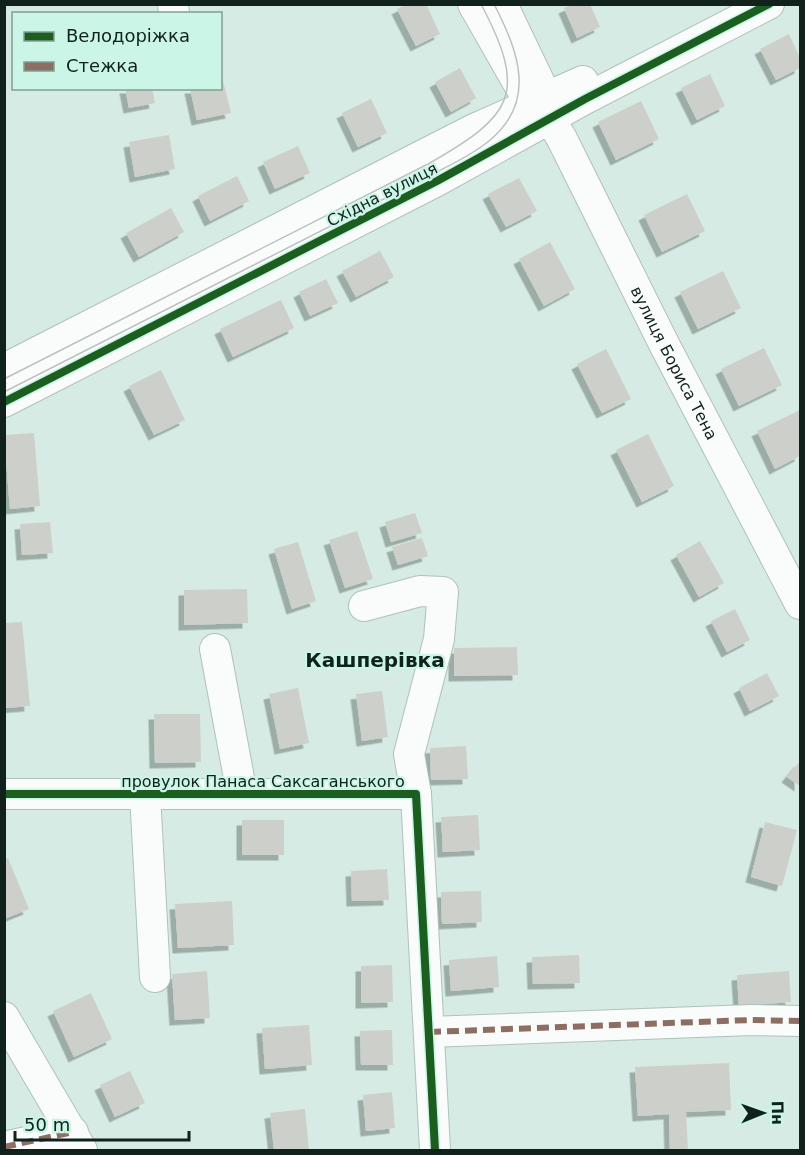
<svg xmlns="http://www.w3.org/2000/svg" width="805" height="1155" font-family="'DejaVu Sans',sans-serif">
  <defs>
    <filter id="shadow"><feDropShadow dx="-5.5" dy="5.5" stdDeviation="0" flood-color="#0004"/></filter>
  </defs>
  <rect width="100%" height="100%" fill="#d5ebe3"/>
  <g fill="#cdd0ca" filter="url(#shadow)">
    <polygon points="407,4 426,4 440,34 416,46 397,9"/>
    <polygon points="573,4 590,4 600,27 577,38 564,8"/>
    <polygon points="789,34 800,58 800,68 776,80 760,49"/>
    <polygon points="460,68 476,98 451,112 435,82"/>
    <polygon points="220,69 231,113 197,120 190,88 220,88"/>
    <polygon points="710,74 725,106 697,120 681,88"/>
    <polygon points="125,88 152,88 155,103 129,108"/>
    <polygon points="371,99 387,133 358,147 342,113"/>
    <polygon points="641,101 659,139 616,160 598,122"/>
    <polygon points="169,135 175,169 135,177 129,142"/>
    <polygon points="298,146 310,173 275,189 263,162"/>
    <polygon points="237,176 249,201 210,221 198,196"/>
    <polygon points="519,178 537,211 506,227 488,194"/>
    <polygon points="687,194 705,231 662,252 644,215"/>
    <polygon points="171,208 184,232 139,257 126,233"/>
    <polygon points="550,242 575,289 544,306 519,259"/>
    <polygon points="380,251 394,277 356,297 342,271"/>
    <polygon points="723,271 741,308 698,329 680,292"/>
    <polygon points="326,279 338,303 310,316 299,292"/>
    <polygon points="281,300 294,328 233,357 220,329"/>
    <polygon points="764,348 782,385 739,406 721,369"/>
    <polygon points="606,349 631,399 602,413 577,364"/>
    <polygon points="161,370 185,420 154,435 129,386"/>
    <polygon points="800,410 800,456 775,469 757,431"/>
    <polygon points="34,433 40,506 10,509 4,435"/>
    <polygon points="648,434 674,486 642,502 616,450"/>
    <polygon points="415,513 422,533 391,542 385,522"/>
    <polygon points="50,522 53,553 22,555 20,524"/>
    <polygon points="357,531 373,579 345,588 329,540"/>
    <polygon points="422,538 428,556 398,565 392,547"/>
    <polygon points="700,541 724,583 699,597 676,555"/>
    <polygon points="298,542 316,601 292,609 274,549"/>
    <polygon points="247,589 248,623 184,625 184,590"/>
    <polygon points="735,609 750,640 727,652 711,621"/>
    <polygon points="22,622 30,706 5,708 5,623"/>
    <polygon points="517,647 518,675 454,676 454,648"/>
    <polygon points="767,673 779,696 750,711 739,688"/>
    <polygon points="298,688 309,743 280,749 269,694"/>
    <polygon points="382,691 388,737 362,741 356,694"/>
    <polygon points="154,714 200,714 201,762 155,763"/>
    <polygon points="466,746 468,779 431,780 430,748"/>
    <polygon points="800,761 800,786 787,777"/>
    <polygon points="478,815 480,850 443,852 441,817"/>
    <rect x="242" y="820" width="42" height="35"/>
    <polygon points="765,822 797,830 782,886 751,877"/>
    <polygon points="8,858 29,909 4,919 4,860"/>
    <polygon points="387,869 389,900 352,901 351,871"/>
    <polygon points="481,891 482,922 442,924 441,892"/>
    <polygon points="232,901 234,945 178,948 175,904"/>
    <polygon points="579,955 580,983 533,984 532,957"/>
    <polygon points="497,956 499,987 451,991 449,960"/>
    <polygon points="392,965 393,1002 361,1003 361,966"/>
    <polygon points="207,971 210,1018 175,1020 172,974"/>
    <polygon points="789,971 791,1002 739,1006 737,975"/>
    <polygon points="91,993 112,1039 74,1057 53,1011"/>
    <polygon points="309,1025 312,1065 265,1069 262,1028"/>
    <polygon points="392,1030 393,1065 361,1065 360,1031"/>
    <polygon points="729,1063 731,1110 686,1112 688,1150 670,1150 669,1114 638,1116 635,1067"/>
    <polygon points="130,1071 145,1103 115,1117 100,1085"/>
    <polygon points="392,1092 395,1128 366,1131 363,1095"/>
    <polygon points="305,1109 309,1150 274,1150 270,1113"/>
  </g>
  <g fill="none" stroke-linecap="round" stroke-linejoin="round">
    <g stroke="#b0c1bb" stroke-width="32">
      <g id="minor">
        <polyline points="173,4 174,14"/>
        <path id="s1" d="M473 4 530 104 550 119 562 139 664 344 800 604"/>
        <polyline points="502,4 547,98"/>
        <polyline points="4,369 472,130 583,81"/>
        <polyline points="4,402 437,181 585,99 769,4"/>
        <polyline points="364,606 420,591 443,592 439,639 409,754 416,794"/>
        <polyline points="215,649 242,794"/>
        <polyline points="4,794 416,794 435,1150"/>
        <polyline points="145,794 155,977"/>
        <polyline points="4,1017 82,1150"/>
        <polyline points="429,1032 751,1020 800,1021"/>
        <polyline points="4,1147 73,1132"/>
      </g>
    </g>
    <use href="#minor" stroke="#f9fcfb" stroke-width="30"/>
    <g stroke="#bcc1bf" stroke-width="1.5">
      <path d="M4 379 428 164C512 116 529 95 481 4"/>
      <path d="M4 392 433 174C452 164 472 155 489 141 538 101 518 51 494 4"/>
    </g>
    <g stroke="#8d6e63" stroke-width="6" stroke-dasharray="12 6" stroke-linecap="butt">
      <polyline points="429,1032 751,1020 800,1021"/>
      <polyline points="4,1147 73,1132"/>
    </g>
    <g stroke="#cbf5e6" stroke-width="11">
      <g id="cycleway">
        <polyline points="4,402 437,181 585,99 769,4"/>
        <polyline points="4,794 416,794 435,1150"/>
      </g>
    </g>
    <use href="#cycleway" stroke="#1b5e20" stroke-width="8"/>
  </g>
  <g text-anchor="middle" stroke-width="4.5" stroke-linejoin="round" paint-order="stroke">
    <g font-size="16" fill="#11211c" stroke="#cbf5e6">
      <text transform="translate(382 194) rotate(-27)" y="6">Східна вулиця</text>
      <text dy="6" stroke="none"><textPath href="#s1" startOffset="414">вулиця Бориса Тена</textPath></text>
      <text x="263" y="787">провулок Панаса Саксаганського</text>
    </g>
    <g font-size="20" font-weight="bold" fill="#11211c" stroke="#cbf5e6">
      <text x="375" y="667">Кашперівка</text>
    </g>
  </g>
  <rect width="805" height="1155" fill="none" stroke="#11211c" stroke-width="12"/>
  <rect x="12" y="12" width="210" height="78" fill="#cbf5e6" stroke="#81a095" stroke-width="1.5"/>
  <rect x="24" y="32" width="30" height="9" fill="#1b5e20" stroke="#81a095" stroke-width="1.5"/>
  <text x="66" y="42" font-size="18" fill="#11211c">Велодоріжка</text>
  <rect x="24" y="62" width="30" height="9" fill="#8d6e63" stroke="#81a095" stroke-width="1.5"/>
  <text x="66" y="72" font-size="18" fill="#11211c">Стежка</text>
  <g transform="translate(763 1113) rotate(89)" stroke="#cbf5e6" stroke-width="4.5" paint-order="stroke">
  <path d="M0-4.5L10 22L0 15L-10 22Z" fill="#11211c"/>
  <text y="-9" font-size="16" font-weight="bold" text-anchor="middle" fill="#11211c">Пн</text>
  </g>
  <path d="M15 1131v9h174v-9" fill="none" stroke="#11211c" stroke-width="3"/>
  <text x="24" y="1131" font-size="18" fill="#11211c" stroke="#cbf5e6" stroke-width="4.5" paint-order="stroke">50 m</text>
</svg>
